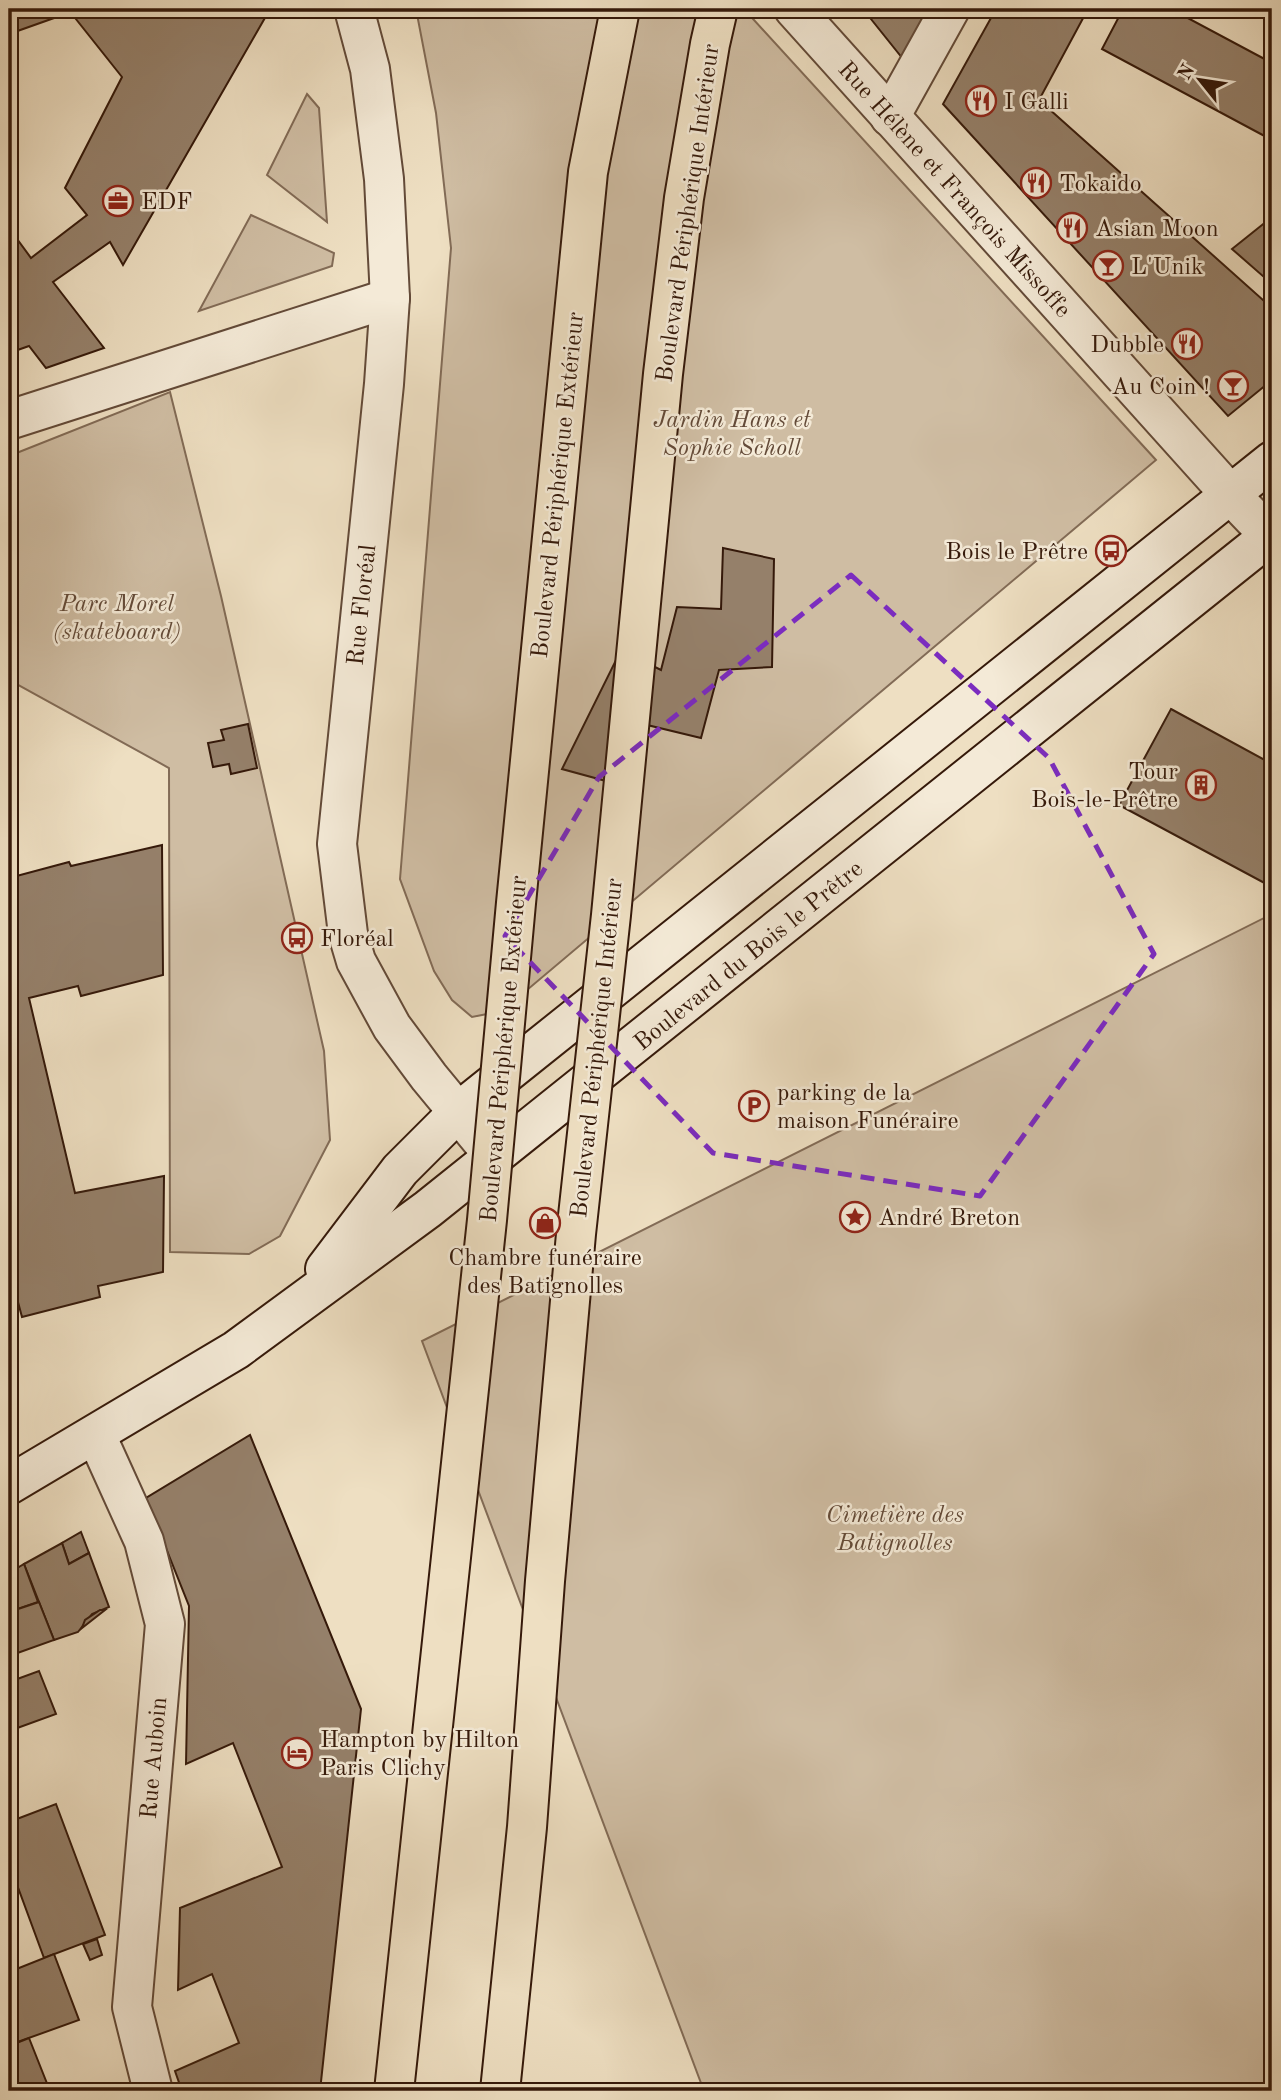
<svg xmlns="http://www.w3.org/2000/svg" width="1281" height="2100" font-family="'Old Standard TT',serif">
  <rect width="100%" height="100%" fill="#eedfc2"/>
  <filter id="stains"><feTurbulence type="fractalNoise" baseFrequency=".00286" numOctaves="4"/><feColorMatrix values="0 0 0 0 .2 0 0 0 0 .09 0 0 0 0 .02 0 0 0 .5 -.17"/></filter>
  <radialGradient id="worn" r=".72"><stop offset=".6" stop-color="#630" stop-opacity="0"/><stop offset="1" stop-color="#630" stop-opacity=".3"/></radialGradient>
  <g fill="#cfbda3" stroke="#826b56" stroke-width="2">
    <polygon points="416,9 744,9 1156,460 502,1011 472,1017 452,1000 434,971 400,879 451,248 436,113"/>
    <polygon points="307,94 319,108 327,222 267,175"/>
    <polygon points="251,215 334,253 332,266 199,311"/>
    <polygon points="170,392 221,596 324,1051 330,1140 280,1236 249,1254 170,1252 169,768 9,680 9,456"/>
    <polygon points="1272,914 1272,2091 704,2091 422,1341"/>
  </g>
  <g fill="#95806a" stroke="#35190a" stroke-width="2">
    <polygon points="9,9 68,9 71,12 9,34"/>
    <polygon points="68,9 264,9 266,16 123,265 110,242 53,282 104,348 46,368 29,346 9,353 9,228 31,258 87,215 65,188 122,77"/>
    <polygon points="863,9 928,9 903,59"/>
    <polygon points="996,9 1088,9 1039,100 1272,308 1272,380 1228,416 943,104"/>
    <polygon points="1123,9 1171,9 1272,63 1272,140 1102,49"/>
    <polygon points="1272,217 1272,284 1232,249"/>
    <polygon points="723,548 774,559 772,667 719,670 701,738 647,725 617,784 562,769 621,650 661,670 677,607 721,609"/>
    <polygon points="1171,709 1272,764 1272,887 1119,805"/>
    <polygon points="248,724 257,768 231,774 229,764 213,767 208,743 224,740 221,730"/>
    <polygon points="162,845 163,975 81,996 78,986 29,998 75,1193 164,1176 163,1272 98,1286 100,1297 22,1317 15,1291 9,1292 9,878 69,862 71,866"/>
    <polygon points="250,1435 361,1709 320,2091 182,2091 175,2071 239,2043 212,1974 178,1990 180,1908 282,1867 233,1743 186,1764 189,1606 146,1498"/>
    <polygon points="81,1532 89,1553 69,1564 62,1543"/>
    <polygon points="62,1543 69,1564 89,1553 109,1607 92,1614 78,1632 54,1640 24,1564"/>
    <polygon points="24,1564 38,1602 9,1612 9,1609 17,1606 15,1599 9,1601 9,1573"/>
    <polygon points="39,1602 54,1640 9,1656 9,1612"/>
    <polygon points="100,1610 105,1610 82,1628 85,1620"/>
    <polygon points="39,1671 56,1714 9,1731 9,1682"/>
    <polygon points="56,1804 105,1935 44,1958 9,1863 9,1822"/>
    <polygon points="97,1939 102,1955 90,1960 83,1944"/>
    <polygon points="54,1954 79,2020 12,2044 9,2034 9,1972"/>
    <polygon points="29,2038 50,2091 9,2091 9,2046"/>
  </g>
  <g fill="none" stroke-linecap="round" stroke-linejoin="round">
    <g stroke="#634a38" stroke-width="42">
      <g id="minor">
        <polyline points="354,9 370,69 384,179 390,298 384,384 337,844 348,934 356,961 392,1027 429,1077 495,1157"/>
        <polyline points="794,9 1230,494 1272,538"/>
        <polyline points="890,117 950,9"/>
        <polyline points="96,1435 144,1541 165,1624 132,2007 153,2091"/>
      </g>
    </g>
    <g stroke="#634a38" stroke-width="42">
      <polyline id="tertiary" points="9,420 390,298"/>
    </g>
    <g stroke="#35190a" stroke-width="42">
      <g id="secondary">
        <polyline points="325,1269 400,1170 458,1112 1272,461"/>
        <polyline points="9,1485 236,1350 428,1209 1272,534"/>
      </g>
    </g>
    <use href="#minor" stroke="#f4ead7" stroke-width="38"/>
    <use href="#tertiary" stroke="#f4ead7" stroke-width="38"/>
    <use href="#secondary" stroke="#f4ead7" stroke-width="38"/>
    <g stroke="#35190a" stroke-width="42" stroke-linecap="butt">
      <g id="trunk-bridge">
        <polyline points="394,2091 487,1220 516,903 588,172 620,9"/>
        <polyline points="500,2091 527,1827 545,1581 576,1234 611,915 663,374 684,198 710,44 718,9"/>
      </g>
    </g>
    <use href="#trunk-bridge" stroke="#eedfc2" stroke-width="38"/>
  </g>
  <path fill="none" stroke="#7b2cbf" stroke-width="5" stroke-dasharray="14 9" stroke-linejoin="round" d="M851 575 1049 758 1154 954 980 1196 713 1153 505 936 599 777Z"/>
  <defs>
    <g id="restaurant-ring" transform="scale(1.575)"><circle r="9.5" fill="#f4ead7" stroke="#8f2418" stroke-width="1.5"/><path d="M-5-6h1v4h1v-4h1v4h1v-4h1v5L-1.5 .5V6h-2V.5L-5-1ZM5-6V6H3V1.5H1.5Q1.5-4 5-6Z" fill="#8f2418"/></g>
    <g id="office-ring" transform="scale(1.575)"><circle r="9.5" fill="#f4ead7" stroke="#8f2418" stroke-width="1.5"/><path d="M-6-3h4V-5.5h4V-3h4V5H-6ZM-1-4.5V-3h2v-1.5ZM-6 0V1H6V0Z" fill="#8f2418"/></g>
    <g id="bar-ring" transform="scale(1.575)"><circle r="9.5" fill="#f4ead7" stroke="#8f2418" stroke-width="1.5"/><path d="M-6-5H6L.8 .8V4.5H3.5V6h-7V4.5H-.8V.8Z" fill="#8f2418"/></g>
    <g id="bus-ring" transform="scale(1.575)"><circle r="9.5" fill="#f4ead7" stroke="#8f2418" stroke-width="1.5"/><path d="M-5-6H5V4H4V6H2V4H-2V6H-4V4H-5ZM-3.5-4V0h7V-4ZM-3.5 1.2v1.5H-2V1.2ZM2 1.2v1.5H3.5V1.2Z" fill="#8f2418"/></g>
    <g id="building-ring" transform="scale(1.575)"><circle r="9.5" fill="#f4ead7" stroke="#8f2418" stroke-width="1.5"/><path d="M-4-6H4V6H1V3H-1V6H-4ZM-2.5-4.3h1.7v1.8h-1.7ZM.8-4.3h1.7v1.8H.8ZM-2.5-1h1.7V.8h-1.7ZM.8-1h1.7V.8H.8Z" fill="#8f2418"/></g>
    <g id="parking-ring" transform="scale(1.575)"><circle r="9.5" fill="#f4ead7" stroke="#8f2418" stroke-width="1.5"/><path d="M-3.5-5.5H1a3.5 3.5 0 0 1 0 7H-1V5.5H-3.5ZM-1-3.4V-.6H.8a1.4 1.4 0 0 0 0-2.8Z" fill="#8f2418"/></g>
    <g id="sight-ring" transform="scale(1.575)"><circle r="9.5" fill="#f4ead7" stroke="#8f2418" stroke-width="1.5"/><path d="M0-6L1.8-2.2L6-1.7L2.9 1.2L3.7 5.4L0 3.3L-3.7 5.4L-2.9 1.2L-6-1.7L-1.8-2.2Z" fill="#8f2418"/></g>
    <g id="shop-ring" transform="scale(1.575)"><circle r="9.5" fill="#f4ead7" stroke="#8f2418" stroke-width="1.5"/><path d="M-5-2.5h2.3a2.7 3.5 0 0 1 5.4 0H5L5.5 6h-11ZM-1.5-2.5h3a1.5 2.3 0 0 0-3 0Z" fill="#8f2418"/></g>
    <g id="hotel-ring" transform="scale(1.575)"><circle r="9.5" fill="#f4ead7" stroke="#8f2418" stroke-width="1.5"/><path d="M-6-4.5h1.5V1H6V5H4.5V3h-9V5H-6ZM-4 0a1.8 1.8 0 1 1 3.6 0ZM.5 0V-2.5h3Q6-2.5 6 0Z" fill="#8f2418"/></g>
  </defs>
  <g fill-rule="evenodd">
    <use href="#restaurant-ring" x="981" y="101"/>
    <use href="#restaurant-ring" x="1036" y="183"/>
    <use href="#office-ring" x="118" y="201"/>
    <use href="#restaurant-ring" x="1072" y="228"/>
    <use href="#bar-ring" x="1108" y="266"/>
    <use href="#restaurant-ring" x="1187" y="344"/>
    <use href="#bar-ring" x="1233" y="386"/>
    <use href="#bus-ring" x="1111" y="551"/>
    <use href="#building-ring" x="1201" y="785"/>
    <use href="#bus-ring" x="297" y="938"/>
    <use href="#parking-ring" x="754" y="1106"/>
    <use href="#sight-ring" x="855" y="1217"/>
    <use href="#shop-ring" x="545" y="1223"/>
    <use href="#hotel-ring" x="297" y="1753"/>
  </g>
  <g text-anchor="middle" stroke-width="5" stroke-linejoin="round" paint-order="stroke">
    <g font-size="24" fill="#35190a" stroke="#f4ead7" text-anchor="start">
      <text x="1004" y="109">I Galli</text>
      <text x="1059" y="191">Tokaido</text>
      <text x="141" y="209">EDF</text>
      <text x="1095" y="236">Asian Moon</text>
      <text x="1131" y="274">L'Unik</text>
      <text x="1164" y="352" text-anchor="end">Dubble</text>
      <text x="1210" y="394" text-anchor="end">Au Coin !</text>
      <text x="1088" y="559" text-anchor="end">Bois le Prêtre</text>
      <text x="1178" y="779" text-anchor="end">Tour<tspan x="1178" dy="28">Bois-le-Prêtre</tspan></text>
      <text x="320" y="946">Floréal</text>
      <text x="777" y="1100">parking de la<tspan x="777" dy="28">maison Funéraire</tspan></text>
      <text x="878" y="1225">André Breton</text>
      <text x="545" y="1265" text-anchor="middle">Chambre funéraire<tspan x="545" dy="28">des Batignolles</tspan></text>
      <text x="320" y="1747">Hampton by Hilton<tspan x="320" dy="28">Paris Clichy</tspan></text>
    </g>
    <g font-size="24" fill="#35190a" stroke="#f4ead7">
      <text transform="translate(955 189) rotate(48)" y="8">Rue Hélène et François Missoffe</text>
      <text transform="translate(687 213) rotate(-82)" y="8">Boulevard Périphérique Intérieur</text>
      <text transform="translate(557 485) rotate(-84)" y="8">Boulevard Périphérique Extérieur</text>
      <text transform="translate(361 605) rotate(-84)" y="8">Rue Floréal</text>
      <text transform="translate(748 955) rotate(-39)" y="8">Boulevard du Bois le Prêtre</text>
      <text transform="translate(596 1048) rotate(-84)" y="8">Boulevard Périphérique Intérieur</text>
      <text transform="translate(503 1049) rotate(-85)" y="8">Boulevard Périphérique Extérieur</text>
      <text transform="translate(153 1758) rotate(-85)" y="8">Rue Auboin</text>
    </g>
    <g font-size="24" font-style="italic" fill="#634a38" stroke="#f4ead7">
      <text x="732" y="427">Jardin Hans et<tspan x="732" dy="28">Sophie Scholl</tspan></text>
      <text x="117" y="611">Parc Morel<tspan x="117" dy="28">(skateboard)</tspan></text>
      <text x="895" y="1522">Cimetière des<tspan x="895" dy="28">Batignolles</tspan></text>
    </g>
  </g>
  <rect width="1281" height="2100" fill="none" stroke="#eedfc2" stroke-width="35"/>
  <rect x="10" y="10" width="1260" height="2079" fill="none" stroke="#35190a" stroke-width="3.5"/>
  <rect x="18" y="18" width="1246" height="2065" fill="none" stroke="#35190a" stroke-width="2"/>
  <g transform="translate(1200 80) rotate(300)" stroke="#f4ead7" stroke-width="5" paint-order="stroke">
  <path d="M0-5L12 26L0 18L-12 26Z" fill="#35190a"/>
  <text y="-10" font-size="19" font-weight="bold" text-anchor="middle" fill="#35190a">N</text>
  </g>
  <rect width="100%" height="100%" filter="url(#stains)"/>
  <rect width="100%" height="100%" fill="url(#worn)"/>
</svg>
